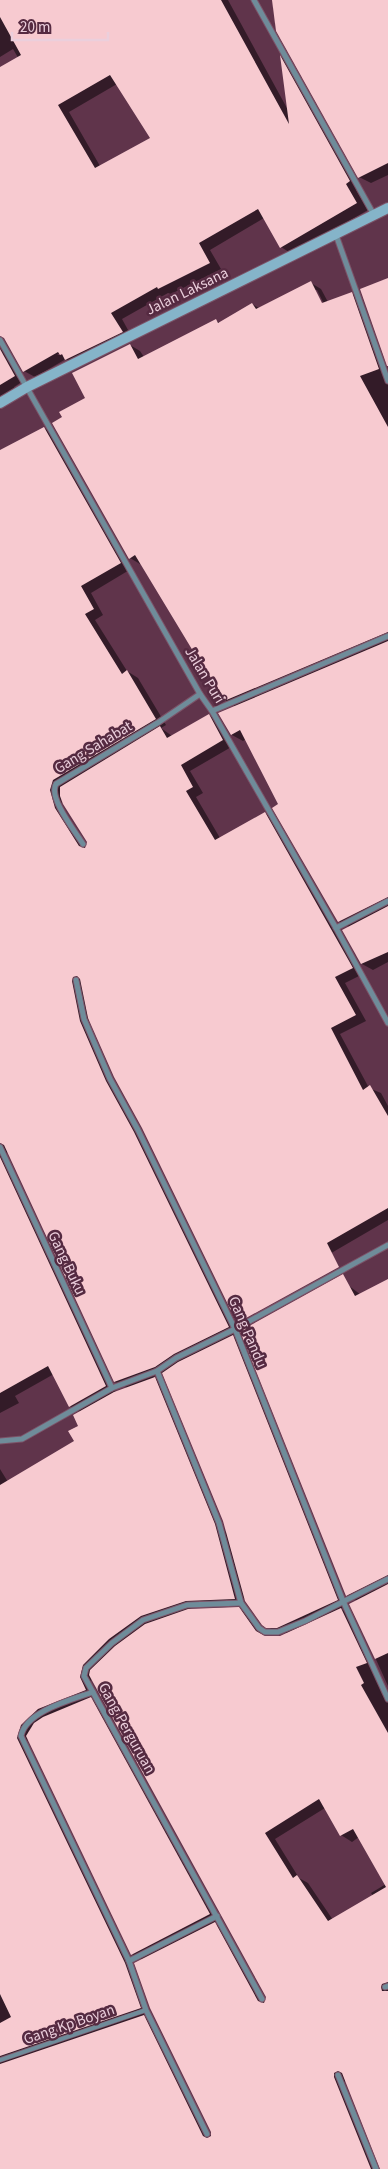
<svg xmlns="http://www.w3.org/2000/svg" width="388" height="2169" font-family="'Source Sans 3',sans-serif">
  <rect width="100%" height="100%" fill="#60344b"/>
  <g fill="#0007" fill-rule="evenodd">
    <path d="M0 0H228L288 110 281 57 291 63 361 188 356 190 368 210 292 254 281 247 264 218 210 250 221 269 171 294 168 293 122 319 133 339 78 366 66 359 35 377 24 371 0 313V109L36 88 13 49 0 57ZM117 84 151 138 100 166 69 112ZM67 349 68 351 62 355H57Z"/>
    <polygon points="273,0 388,0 388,175 371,183 359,177"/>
    <path d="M311 283 321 289 328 302 351 293 362 299 388 372V962L373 970 362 964 349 927 339 921 246 739 243 741 232 735 220 714 236 707 225 700 198 653 194 651 142 563 140 564 130 558 64 418 87 399 130 345 140 351 144 357 216 321 221 323 252 304 259 308ZM314 290H317L326 308 323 309Z"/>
    <polygon points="0,349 7,353 23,381 14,387 18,394 0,405"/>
    <path d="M44 428 55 434 131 569 91 593 103 615 95 620 127 671 138 678 166 725 161 728 172 736 209 715 219 722 233 746 190 771 203 793 196 797 220 838 265 813 275 819 363 974 345 983 366 1021 340 1034 369 1088 381 1093 388 1106V1220L237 1308 248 1328 238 1322 88 1017 90 1027 116 1088 239 1333 232 1336 243 1342 347 1605 341 1609 352 1615 388 1694V2169H381L346 2080 344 2083 379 2169H0V1469L8 1482 75 1442 80 1426V1412L70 1406 54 1374 15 1396 19 1403 0 1413V452ZM61 798 88 841 87 849 70 824 62 805ZM8 1151 115 1382 127 1388 116 1392 6 1156ZM164 1373 224 1521 227 1532 226 1533 165 1384 153 1377ZM243 1597 263 1624 278 1633H290L278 1638H266L249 1615 239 1609 186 1610 197 1606 245 1604ZM92 1678 267 1997 265 2002 225 1930 214 1923 220 1920 101 1705 90 1698 96 1696 90 1684ZM28 1738 132 1954 143 1960 212 2132 210 2137 154 2022 143 2016 151 2014 135 1970 27 1742ZM325 1808 341 1835 352 1842 359 1837 386 1884 371 1893 373 1896 333 1920 308 1883 299 1878 275 1839Z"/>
    <polygon points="388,1280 388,1686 351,1604 357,1601 347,1595 348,1285 361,1295"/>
  </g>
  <g fill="#f7cad0" fill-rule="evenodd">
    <path d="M0 0H221L289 124 280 55 350 181 346 184 357 203 280 248 258 209 199 243 210 263 158 289 157 287 111 313 123 332 65 360 62 354 60 355 58 352 23 372 4 338 0 336V67L21 55 0 17ZM110 75 150 138 95 168 58 105Z"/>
    <polygon points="272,0 388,0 388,163 358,178 276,31"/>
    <polygon points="388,278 388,366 387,366 360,289"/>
    <polygon points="311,281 322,303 352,292 379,369 360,376 388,427 388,632 224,701 195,650 193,651 135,555 129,559 52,423 62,417 59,412 85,398 72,373 130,344 138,359 216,319 218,323 252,303 256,309"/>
    <polygon points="0,349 15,376 0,385"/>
    <polygon points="44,427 121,563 81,586 94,609 85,614 122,674 127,670 156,719 53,780 50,790 55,808 79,846 85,848 87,842 63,804 60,796 60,787 160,726 167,738 209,714 223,740 181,765 193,787 186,791 215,840 265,812 353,968 335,977 356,1015 331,1028 363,1090 370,1085 388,1116 388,1208 327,1243 339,1267 237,1323 142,1128 114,1077 88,1018 80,979 77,976 73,977 72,981 80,1021 106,1081 134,1132 229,1327 174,1354 155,1367 114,1382 4,1145 0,1143 0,450"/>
    <polygon points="388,641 388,897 338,922 272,808 278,804 240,730 231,735 218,713"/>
    <polygon points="388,906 388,952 361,964 342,930"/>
    <polygon points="0,1157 106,1386 69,1407 48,1366 0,1393"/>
    <polygon points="343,1274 355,1296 388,1279 388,1575 346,1596 240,1331"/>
    <polygon points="233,1335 338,1600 277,1628 266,1628 262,1625 245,1601 223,1521 162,1373 178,1362"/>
    <polygon points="155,1377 215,1524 235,1599 186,1601 141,1616 109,1639 83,1665 80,1677 86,1690 38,1709 21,1725 17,1738 125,1963 141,2008 0,2056 0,2023 11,2017 0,1994 0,1485 74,1441 68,1431 78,1426 73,1415 114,1392"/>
    <polygon points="388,1584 388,1653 375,1659 349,1604"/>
    <path d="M239 1607 256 1631 265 1636H280L341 1608 367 1663 356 1667 364 1683 361 1685 388 1733V1982L382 1984 381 1987 382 1991H388V2169H380L342 2073 338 2071 334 2073V2077L371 2169H0V2064L144 2015 203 2136 207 2138 211 2136V2132L150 2008 134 1963 215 1922 258 2001 264 2003 266 1997 89 1675 90 1670 115 1646 145 1624 188 1609ZM319 1799 340 1836 353 1829 386 1887 328 1921 297 1875 293 1878 265 1833Z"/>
    <polygon points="91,1697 210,1914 131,1955 26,1736 34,1723 43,1717"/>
  </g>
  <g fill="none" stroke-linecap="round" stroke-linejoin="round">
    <g stroke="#7c5368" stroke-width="5.5">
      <polyline id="lane" points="0,2060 146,2010"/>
    </g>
    <g stroke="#7c5368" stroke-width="7">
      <g id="street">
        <polyline points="254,0 374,215"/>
        <polyline points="336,235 388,381"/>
        <polyline points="0,340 200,694 212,711 336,928 388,1023"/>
        <polyline points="212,711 388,636"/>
        <path d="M83 844C75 831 48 798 56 784L159 722 200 694"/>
        <polyline points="336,928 388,901"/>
        <polyline points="76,980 84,1019 110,1079 138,1130 235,1329 343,1601 388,1699"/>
        <polyline points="0,1147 112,1388"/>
        <polyline points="157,1371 219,1523 241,1603 259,1628 265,1632 278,1632 305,1621 388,1579"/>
        <polyline points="0,1441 22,1439 112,1388 157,1371 176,1358 235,1329 388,1245"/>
        <polyline points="241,1603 187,1605 143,1620 112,1643 86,1668 84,1676 262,1999"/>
        <path d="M93 1692C71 1700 26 1711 21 1736L129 1961 146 2010 207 2134"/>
        <polyline points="129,1961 217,1916"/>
        <polyline points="385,1987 388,1986"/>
        <polyline points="338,2075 376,2169"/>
      </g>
    </g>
    <g stroke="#7c5368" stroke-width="12">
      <polyline id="secondary" points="0,403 27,387 388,208"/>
    </g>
    <use href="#lane" stroke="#6f8c9a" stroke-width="4"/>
    <use href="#street" stroke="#6f8c9a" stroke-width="5"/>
    <use href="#secondary" stroke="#85b4c9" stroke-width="10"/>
  </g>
  <g text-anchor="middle" stroke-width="5" stroke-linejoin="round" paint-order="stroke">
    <g font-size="15" fill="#ebcfdc" stroke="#552a41">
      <text transform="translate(187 291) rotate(-26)" y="5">Jalan Laksana</text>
      <text transform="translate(205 675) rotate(59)" y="5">Jalan Puri</text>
      <text transform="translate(93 747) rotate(-31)" y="5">Gang Sahabat</text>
      <text transform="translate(67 1263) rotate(65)" y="5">Gang Buku</text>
      <text transform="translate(248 1332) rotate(67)" y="5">Gang Pandu</text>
      <text transform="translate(127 1728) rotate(61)" y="5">Gang Perguruan</text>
      <text transform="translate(69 2024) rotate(-19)" y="5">Gang Kp Boyan</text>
    </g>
  </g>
  <path d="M12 32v8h96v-8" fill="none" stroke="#ebcfdc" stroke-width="2.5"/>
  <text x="20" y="32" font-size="15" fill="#ebcfdc" stroke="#552a41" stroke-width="4" paint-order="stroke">20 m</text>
</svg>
